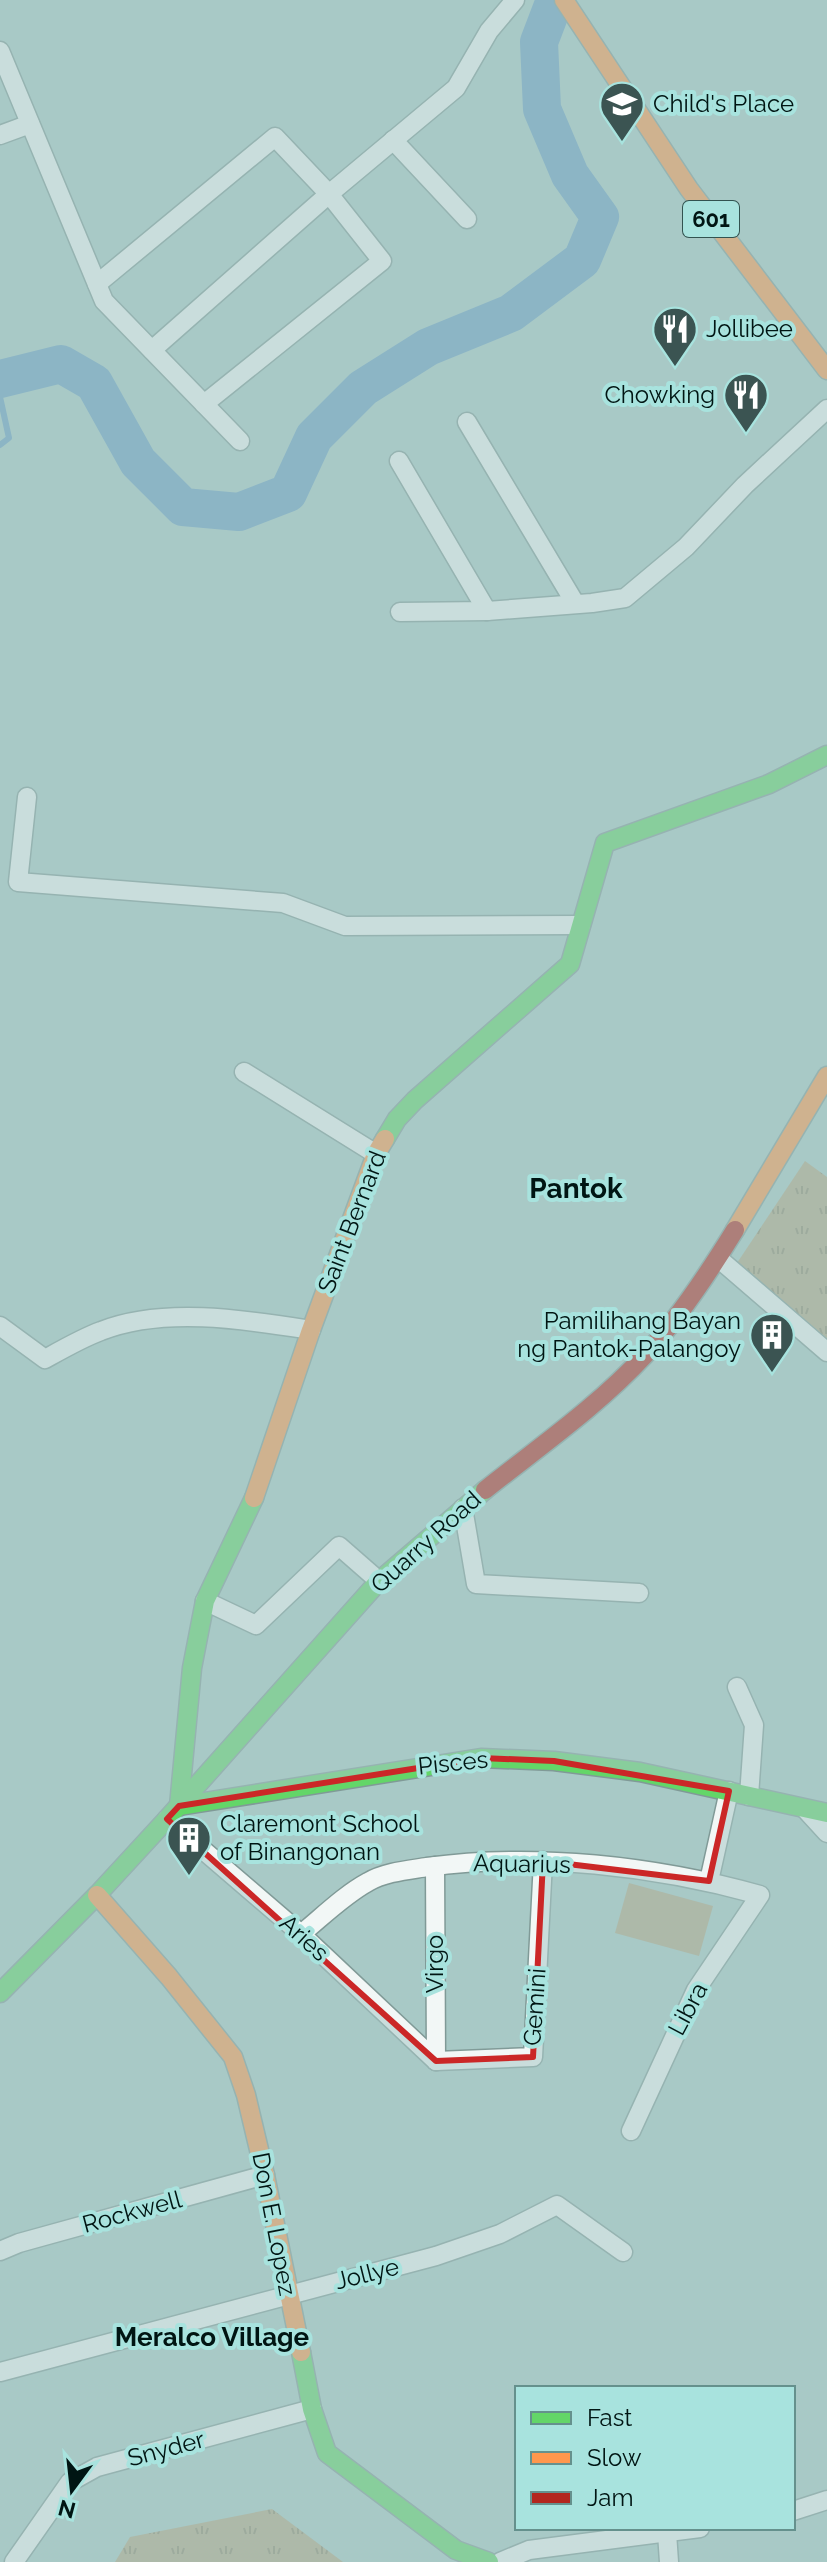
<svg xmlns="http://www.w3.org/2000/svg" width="827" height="2562" font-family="Raleway,sans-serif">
  <defs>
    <pattern id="grass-tufts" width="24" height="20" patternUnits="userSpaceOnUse" patternTransform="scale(2)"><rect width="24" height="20" fill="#b4a786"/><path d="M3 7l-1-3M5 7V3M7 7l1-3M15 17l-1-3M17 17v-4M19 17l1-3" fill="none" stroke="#90876c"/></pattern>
  </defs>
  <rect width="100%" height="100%" fill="#a8c9c6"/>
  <g fill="url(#grass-tufts)">
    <polygon points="805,1161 827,1177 827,1339 737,1263"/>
    <polygon points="272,2509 343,2562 115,2562 130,2537"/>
  </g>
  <polygon fill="#b4a786" points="629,1883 713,1906 699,1956 615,1933"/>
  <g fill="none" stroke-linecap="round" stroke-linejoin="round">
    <polyline stroke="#6a9dc4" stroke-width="6" points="0,397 9,438 0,445"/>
    <polyline stroke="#6a9dc4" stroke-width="38" points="0,379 61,364 94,383 138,462 183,507 239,512 288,493 314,437 363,388 428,347 511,313 582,260 600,217 570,175 542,109 539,42 555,0"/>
    <g stroke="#809a97" stroke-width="21">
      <g id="street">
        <polyline points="0,51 104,301 240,441"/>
        <polyline points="0,135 30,124"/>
        <polyline points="393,140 467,219"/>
        <polyline points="97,284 275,137 329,194 382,261 204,404"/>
        <polyline points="152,350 329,194 456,88 489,31 515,0"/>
        <polyline points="467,422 575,603"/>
        <polyline points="399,461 487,611"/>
        <polyline points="400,612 487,611 592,603 625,598 686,547 745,485 827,409"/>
        <polyline points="27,797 18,882 283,903 345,926 581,925"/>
        <polyline points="244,1072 376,1154"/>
        <polyline points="718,1258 827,1352"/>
        <path d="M0 1326 45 1359C63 1349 82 1338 101 1331 164 1306 247 1320 311 1330"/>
        <polyline points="463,1508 476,1584 639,1593"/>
        <polyline points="205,1601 256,1625 339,1546 379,1581"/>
        <polyline points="737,1687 754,1725 749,1796"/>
        <polyline points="805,1809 827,1833"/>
        <polyline points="167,1819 301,1934 436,2061"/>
        <polyline points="435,1866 436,2061"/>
        <polyline points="709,1881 729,1791"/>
        <path d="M301 1934C322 1917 344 1895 368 1882 385 1872 409 1870 427 1867 535 1852 656 1866 760 1895L696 1990 631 2131"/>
        <polyline points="436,2061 533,2057 543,1861"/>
        <polyline points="0,2251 19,2243 265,2175"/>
        <polyline points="0,2372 436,2256 500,2234 557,2205 623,2252"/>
        <polyline points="793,2511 827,2500"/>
        <polyline points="667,2533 669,2562"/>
        <polyline points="14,2562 70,2482 97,2467 312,2409"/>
        <polyline points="500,2562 529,2550 700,2528"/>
      </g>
    </g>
    <g stroke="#809a97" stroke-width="21">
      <g id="fast">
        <polyline points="385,1139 397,1119 415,1100 570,964 605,843 769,784 827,755"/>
        <polyline points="254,1498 205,1601 192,1668 179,1806 481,1758 554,1761 640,1772 827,1813"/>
        <polyline points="0,1993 97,1895 167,1819 379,1581 485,1490"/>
        <polyline points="301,2352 312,2409 327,2453 456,2550 489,2562"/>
      </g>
    </g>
    <g stroke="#809a97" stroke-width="21">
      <g id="slow">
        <polyline points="564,0 689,189 827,370"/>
        <polyline points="735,1230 827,1076"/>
        <polyline points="254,1498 311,1330 376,1154 385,1139"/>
        <polyline points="97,1895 169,1977 233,2057 246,2095 265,2175 301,2352"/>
      </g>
    </g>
    <g stroke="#809a97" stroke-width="21">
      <path id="jam" d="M485 1490C539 1447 598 1406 645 1355 676 1321 711 1269 735 1230"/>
    </g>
    <use href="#street" stroke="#f2f7f6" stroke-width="18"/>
    <use href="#fast" stroke="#63d668" stroke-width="18"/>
    <use href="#slow" stroke="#ff974d" stroke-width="18"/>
    <use href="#jam" stroke="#b3261e" stroke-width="18"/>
  </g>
  <path d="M0 0H827V2562H0ZM481 1758 554 1761 729 1791 709 1881 543 1861 533 2057 436 2061 167 1819 179 1806Z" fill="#a8c9c6" fill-opacity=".55" fill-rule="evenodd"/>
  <path fill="none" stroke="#cb2727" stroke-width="6" stroke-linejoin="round" d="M481 1758 554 1761 729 1791 709 1881 543 1861 533 2057 436 2061 167 1819 179 1806Z"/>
  <defs>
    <g id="school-pin" transform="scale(2.3)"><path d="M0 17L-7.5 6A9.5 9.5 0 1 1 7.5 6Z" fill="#3b5452" stroke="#a8e3de"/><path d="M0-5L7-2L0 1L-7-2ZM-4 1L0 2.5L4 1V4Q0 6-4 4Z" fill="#fff"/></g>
    <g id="restaurant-pin" transform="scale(2.3)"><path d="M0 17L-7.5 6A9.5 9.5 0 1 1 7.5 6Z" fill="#3b5452" stroke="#a8e3de"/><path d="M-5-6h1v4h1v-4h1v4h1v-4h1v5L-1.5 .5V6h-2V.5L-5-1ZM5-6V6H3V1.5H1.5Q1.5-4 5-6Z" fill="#fff"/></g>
    <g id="building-pin" transform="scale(2.3)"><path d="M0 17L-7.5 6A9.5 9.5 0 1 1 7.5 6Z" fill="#3b5452" stroke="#a8e3de"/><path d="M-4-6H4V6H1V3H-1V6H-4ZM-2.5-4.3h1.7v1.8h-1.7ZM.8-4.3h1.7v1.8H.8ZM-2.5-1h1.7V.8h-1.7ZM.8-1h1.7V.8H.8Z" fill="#fff"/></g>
  </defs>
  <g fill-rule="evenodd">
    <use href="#school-pin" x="622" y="104"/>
    <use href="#restaurant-pin" x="675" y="329"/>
    <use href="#restaurant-pin" x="746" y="395"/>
    <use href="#building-pin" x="772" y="1335"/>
    <use href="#building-pin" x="189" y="1838"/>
  </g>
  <g text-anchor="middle" stroke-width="8" stroke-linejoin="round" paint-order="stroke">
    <rect fill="#a8e3de" stroke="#325350" stroke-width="2" x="683" y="201" width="56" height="36" rx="6"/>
    <g font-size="22" font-weight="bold" fill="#001513">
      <text x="711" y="227">601</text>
    </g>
    <g font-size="24" fill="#001513" stroke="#a8e3de" text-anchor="start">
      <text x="653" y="112">Child's Place</text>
      <text x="706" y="337">Jollibee</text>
      <text x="715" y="403" text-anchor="end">Chowking</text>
      <text x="741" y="1329" text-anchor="end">Pamilihang Bayan<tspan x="741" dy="28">ng Pantok-Palangoy</tspan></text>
      <text x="220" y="1832">Claremont School<tspan x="220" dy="28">of Binangonan</tspan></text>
    </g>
    <g font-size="24" fill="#001513" stroke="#a8e3de">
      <text transform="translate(352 1222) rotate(-69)" y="8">Saint Bernard</text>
      <text transform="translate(426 1542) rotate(-42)" y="8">Quarry Road</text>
      <text transform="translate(453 1763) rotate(-6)" y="8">Pisces</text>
      <text transform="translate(522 1864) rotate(1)" y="8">Aquarius</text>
      <text transform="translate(304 1938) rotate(42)" y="8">Aries</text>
      <text transform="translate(435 1964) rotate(-90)" y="8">Virgo</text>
      <text transform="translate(535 2007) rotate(-86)" y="8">Gemini</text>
      <text transform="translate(688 2009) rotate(-62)" y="8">Libra</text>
      <text transform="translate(132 2212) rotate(-15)" y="8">Rockwell</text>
      <text transform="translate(274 2224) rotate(79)" y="8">Don E. Lopez</text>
      <text transform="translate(367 2274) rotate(-14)" y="8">Jollye</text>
      <text transform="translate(166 2449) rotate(-15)" y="8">Snyder</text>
    </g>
    <g font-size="26" font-weight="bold" fill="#001513" stroke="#a8e3de">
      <text x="212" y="2346">Meralco Village</text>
    </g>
    <g font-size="28" font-weight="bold" fill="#001513" stroke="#a8e3de">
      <text x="576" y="1198">Pantok</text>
    </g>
  </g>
  <rect x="515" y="2386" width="280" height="144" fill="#a8e3de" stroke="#65918d" stroke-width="2"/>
  <rect x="531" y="2412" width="40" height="12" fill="#63d668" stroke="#65918d" stroke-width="2"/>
  <text x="587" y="2426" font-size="24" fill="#001513">Fast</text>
  <rect x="531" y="2452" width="40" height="12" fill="#ff974d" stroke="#65918d" stroke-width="2"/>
  <text x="587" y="2466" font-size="24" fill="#001513">Slow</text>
  <rect x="531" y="2492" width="40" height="12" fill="#b3261e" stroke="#65918d" stroke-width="2"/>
  <text x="587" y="2506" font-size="24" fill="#001513">Jam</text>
  <g transform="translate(72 2490) rotate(195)" stroke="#a8e3de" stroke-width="6" paint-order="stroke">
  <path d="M0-6L14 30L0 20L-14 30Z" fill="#001513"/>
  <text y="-12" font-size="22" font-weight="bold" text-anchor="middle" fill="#001513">N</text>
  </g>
</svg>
